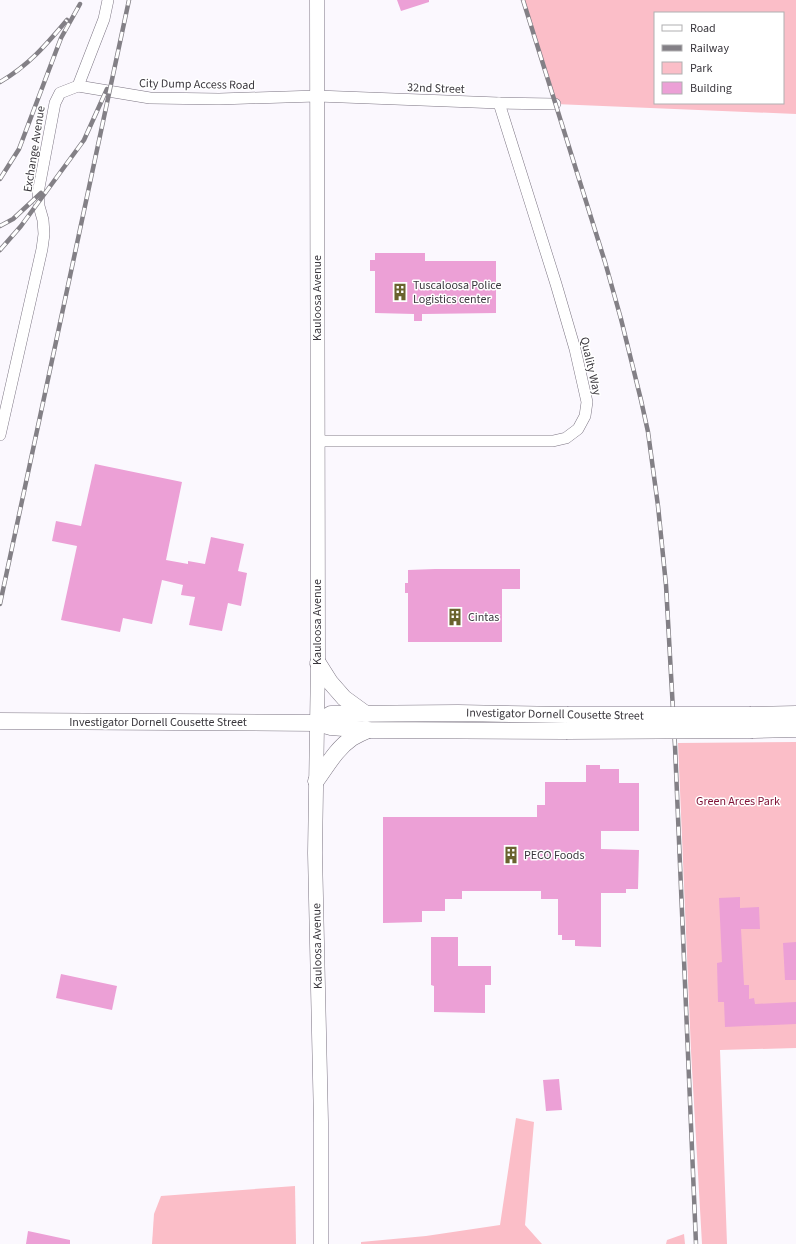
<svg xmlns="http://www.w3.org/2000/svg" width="796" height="1244" font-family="'Source Sans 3',sans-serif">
  <rect width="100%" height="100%" fill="#fbf8fe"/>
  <g fill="#fbbec8" fill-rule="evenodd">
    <path d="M523 0H796V114L555 104ZM655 13H783V103H655Z"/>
    <polygon points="796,742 796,1048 720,1050 727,1244 702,1244 691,1051 678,743"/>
    <polygon points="516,1118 534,1122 525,1225 542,1244 361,1244 361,1242 426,1236 500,1225"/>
    <polygon points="295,1186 296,1244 152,1244 154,1214 161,1196"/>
    <polygon points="684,1234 685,1244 666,1244 667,1240"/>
  </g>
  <g fill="#eca0d6">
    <polygon points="397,0 429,0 429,2 401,11"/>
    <polygon points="375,253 425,253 425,261 496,261 496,313 424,314 422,314 422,321 414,321 414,314 375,313 375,271 370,271 370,260 375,260"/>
    <polygon points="95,464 182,482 166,560 188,564 188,561 205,564 211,537 244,544 238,571 247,573 241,606 228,603 222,631 189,625 195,597 181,595 183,585 162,580 152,624 123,618 120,632 61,620 77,546 52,541 56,521 81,526"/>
    <polygon points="435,569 520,569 520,589 502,589 502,642 408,642 408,593 405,593 405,583 408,583 408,570"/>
    <polygon points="586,765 600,765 600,769 619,769 619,783 639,783 639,831 601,831 601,849 639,850 638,889 626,889 626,893 601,893 601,947 575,946 575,940 562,940 562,935 558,935 558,899 541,899 541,891 462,891 462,899 445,899 445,911 422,911 422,922 383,923 383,817 537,817 537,805 545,805 545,782 586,782"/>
    <polygon points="740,897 740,908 759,907 760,929 741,929 744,985 749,985 749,999 754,998 755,1004 796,1002 796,1024 725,1027 724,1002 718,1002 717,963 722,962 719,898"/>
    <polygon points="431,937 458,937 458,966 491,966 491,985 485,985 485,1013 434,1012 434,986 431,985"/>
    <polygon points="796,942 796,980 785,980 783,943"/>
    <polygon points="61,974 117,986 112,1010 56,998"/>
    <polygon points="559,1079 562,1110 546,1111 543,1080"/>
    <polygon points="28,1231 70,1240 70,1244 26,1244"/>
  </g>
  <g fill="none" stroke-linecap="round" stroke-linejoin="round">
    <g stroke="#7c7583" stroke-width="12">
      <g id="minor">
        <polyline points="78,86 150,98 219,99 317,96 499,103 555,104"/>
        <polyline points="0,435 42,249 44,234 43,220 39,206 38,193 55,103 60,93 78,86 104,19 108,0"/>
        <polyline points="318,441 553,441 566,438 578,429 585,416 587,402 575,349 556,284 499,103"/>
      </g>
    </g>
    <g stroke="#7c7583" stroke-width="15">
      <polyline id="tertiary" points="317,0 318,663 315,853 321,1122 321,1244"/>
    </g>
    <g stroke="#7c7583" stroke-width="17">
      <g id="secondary">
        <polyline points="318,663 330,682 344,698 366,714"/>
        <polyline points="751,715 796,714"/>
        <polyline points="0,721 317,723 331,727 368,730 566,731"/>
        <polyline points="317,723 331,714 458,713 567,715"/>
        <polyline points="753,730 796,729"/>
        <path d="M316 781C327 766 336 749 352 738 357 735 363 732 368 730"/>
      </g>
    </g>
    <use href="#minor" stroke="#fff" stroke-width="11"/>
    <use href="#tertiary" stroke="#fff" stroke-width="14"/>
    <use href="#secondary" stroke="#fff" stroke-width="16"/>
    <g stroke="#838086" stroke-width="4.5">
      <g id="rail">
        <polyline points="523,0 605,262 621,319 641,400 648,432 658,506 666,585 675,746 696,1244"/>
        <path d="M0 82C28 66 46 45 67 20"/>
        <polyline points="0,179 19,149 61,38 80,4"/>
        <polyline points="0,226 13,219 41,193"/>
        <polyline points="0,250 21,226 84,140 107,89"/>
        <polyline points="0,604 129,0"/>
      </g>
    </g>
    <use href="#rail" stroke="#fff" stroke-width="3" stroke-dasharray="9" stroke-linecap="butt"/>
    <g stroke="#7c7583" stroke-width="17" stroke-linecap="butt">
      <g id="secondary-bridge">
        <polyline points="567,715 751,715"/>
        <polyline points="566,731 753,730"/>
      </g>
    </g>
    <use href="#secondary-bridge" stroke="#fff" stroke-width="16"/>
  </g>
  <defs>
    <g id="building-bare" transform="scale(1.38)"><path d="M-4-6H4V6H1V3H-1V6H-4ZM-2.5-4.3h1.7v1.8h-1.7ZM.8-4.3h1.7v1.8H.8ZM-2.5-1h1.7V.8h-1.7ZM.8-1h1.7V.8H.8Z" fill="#69622e" stroke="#fff" stroke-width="2.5" paint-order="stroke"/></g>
  </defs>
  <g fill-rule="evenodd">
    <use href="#building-bare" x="400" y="292"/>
    <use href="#building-bare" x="455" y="617"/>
    <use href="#building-bare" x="511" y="855"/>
  </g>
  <g text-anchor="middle" stroke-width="3" stroke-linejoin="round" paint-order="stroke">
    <g font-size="12" fill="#3a373d" stroke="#fff">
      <text transform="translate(197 84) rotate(1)" y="4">City Dump Access Road</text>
      <text transform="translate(436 88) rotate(2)" y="4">32nd Street</text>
      <text transform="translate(34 149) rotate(-81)" y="4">Exchange Avenue</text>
      <text transform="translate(317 298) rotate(-90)" y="4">Kauloosa Avenue</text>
      <text transform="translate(591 366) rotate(77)" y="4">Quality Way</text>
      <text transform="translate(317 622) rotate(-90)" y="4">Kauloosa Avenue</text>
      <text transform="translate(555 714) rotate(1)" y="4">Investigator Dornell Cousette Street</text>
      <text x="158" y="726">Investigator Dornell Cousette Street</text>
      <text transform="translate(317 946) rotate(-91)" y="4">Kauloosa Avenue</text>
    </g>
    <g font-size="12" fill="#3a373d" stroke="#fff" text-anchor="start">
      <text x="413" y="289">Tuscaloosa Police<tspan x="413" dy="14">Logistics center</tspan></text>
      <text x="468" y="621">Cintas</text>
      <text x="524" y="859">PECO Foods</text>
    </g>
    <g font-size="12" fill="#7f1135" stroke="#fff">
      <text x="738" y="805">Green Arces Park</text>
    </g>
  </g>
  <rect x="654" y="12" width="130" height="92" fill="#ffffff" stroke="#b0afb1"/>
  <rect x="662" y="25" width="20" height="6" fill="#ffffff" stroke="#b0afb1"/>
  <text x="690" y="32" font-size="12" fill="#3a373d">Road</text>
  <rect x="662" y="45" width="20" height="6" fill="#838086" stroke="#b0afb1"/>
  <text x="690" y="52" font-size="12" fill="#3a373d">Railway</text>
  <rect x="662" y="62" width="20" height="12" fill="#fbbec8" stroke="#b0afb1"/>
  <text x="690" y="72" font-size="12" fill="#3a373d">Park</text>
  <rect x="662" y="82" width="20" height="12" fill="#eca0d6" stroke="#b0afb1"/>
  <text x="690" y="92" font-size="12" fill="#3a373d">Building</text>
</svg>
